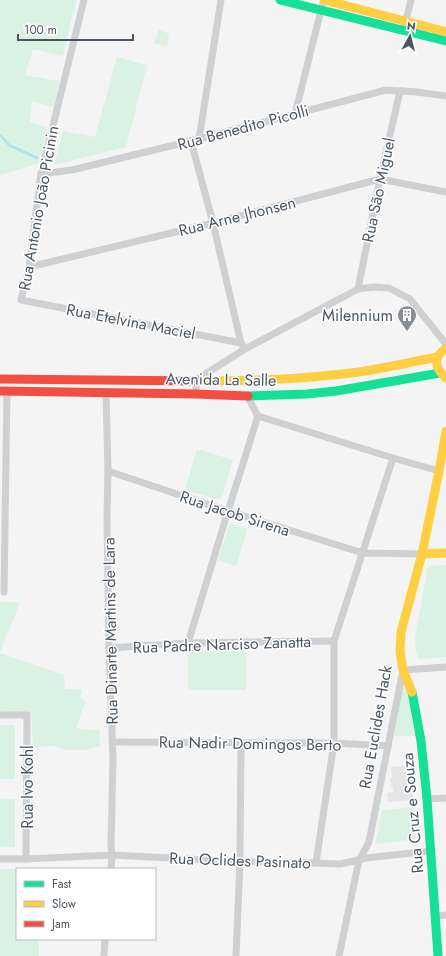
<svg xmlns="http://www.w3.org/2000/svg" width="446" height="956" font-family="Jost,sans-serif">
  <rect width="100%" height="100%" fill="#f4f4f4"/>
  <polygon fill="#e6e5e6" points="411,766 411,775 406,775 406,777 412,777 412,785 407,786 406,788 413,788 413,800 388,802 387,793 393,792 393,787 391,787 390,778 392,778 391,767"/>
  <g fill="#d9f2e3">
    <polygon points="0,0 76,0 63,56 33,49 25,75 59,81 54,107 32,102 30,122 48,128 38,164 0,175"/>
    <polygon points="159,29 169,34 167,46 154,43"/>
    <polygon points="117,57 147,65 126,147 54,165 63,131 95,137"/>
    <polygon points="197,449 233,460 222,497 217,499 185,490"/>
    <polygon points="230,523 248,529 236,566 218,560"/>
    <polygon points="0,533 0,601 20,603 0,652"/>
    <polygon points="446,565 446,657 419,659 416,651 415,638 428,566"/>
    <polygon points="246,650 246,690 188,690 188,651"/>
    <polygon points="0,653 64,675 65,689 82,689 80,696 85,702 76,728 92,730 99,729 100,747 94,747 88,750 66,750 56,746 33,747 31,714 0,711"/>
    <polygon points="404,674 415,736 394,736"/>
    <rect x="0" y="725" width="15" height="54"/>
    <rect x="0" y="799" width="15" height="48"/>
    <polygon points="415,807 416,839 375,844 382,810"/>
    <polygon points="0,869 17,869 17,939 39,939 39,956 0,956"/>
  </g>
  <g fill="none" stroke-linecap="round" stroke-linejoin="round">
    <polyline stroke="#aee2f0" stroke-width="2.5" points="0,135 9,145 37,158"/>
    <g stroke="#ced0d2" stroke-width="7">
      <polyline points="84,0 41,174 29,267 21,300 241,343"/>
      <polyline points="405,25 411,0"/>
      <polyline points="295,114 322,6"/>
      <polyline points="199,139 221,0"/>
      <polyline points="191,141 213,223 241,343 243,346"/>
      <polyline points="41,174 72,170 191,141 386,90 417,92 446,96"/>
      <polyline points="29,267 213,223 380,179 446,192"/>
      <polyline points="358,289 380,179 400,91"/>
      <polyline points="106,393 108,471 107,518 109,648 113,760 111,845 112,855 111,869"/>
      <polyline points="196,394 196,380 245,349 358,289 374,287 389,288 410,299 446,344"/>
      <polyline points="247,396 258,416 393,458 439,471"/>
      <polyline points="108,471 228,511 363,553 422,554"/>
      <polyline points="4,592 7,392"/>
      <polyline points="188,643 228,511 258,416"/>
      <polyline points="109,648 188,643 334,641"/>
      <polyline points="0,715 27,715 26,859"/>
      <polyline points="113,742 334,743 388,746"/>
      <polyline points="427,799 446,798"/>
      <polyline points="0,859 26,859 112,855 227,861 316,863 340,864 359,860 366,858 430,851"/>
      <polyline points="316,863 334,743 334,641 393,458"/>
      <polyline points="436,916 446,915"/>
      <polyline points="104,956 105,939"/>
      <polyline points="236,956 240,861 241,743"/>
      <polyline points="339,956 359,860 369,842 403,670 446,667"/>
    </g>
    <g stroke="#16e098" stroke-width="9">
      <polyline points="280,0 446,41"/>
      <polyline points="248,396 307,394 336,391 440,373"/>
      <polyline points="412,692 421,741 427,799 438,956"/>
    </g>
    <g stroke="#ffcf43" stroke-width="9">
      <polyline points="324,0 446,32"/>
      <path d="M446 348C433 358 434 367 446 378"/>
      <path d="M200 381C253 381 307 379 359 372 385 368 411 362 437 357"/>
      <polyline points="422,554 446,553"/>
      <polyline points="412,692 403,670 400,652 401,632 422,554 439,471 446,431"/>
    </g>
    <g stroke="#f24e42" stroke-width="9">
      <polyline points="0,379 200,381"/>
      <polyline points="0,391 196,394 248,396"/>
    </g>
  </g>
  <defs>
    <g id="building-pin" transform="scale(1)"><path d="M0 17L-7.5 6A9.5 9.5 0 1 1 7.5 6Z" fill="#868d94" stroke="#fff"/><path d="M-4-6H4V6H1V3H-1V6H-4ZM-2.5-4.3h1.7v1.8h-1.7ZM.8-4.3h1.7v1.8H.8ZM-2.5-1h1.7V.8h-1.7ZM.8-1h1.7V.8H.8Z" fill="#fff"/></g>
  </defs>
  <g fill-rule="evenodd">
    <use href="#building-pin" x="407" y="315"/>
  </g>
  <g text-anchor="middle" stroke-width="3" stroke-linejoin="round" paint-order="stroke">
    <g font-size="16" fill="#4a5661" stroke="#fff">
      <text transform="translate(243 127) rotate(-15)" y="6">Rua Benedito Picolli</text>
      <text transform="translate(378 190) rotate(-78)" y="6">Rua São Miguel</text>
      <text transform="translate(38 208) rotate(-80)" y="6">Rua Antonio João Picinin</text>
      <text transform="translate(237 216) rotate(-14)" y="6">Rua Arne Jhonsen</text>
      <text transform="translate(131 321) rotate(11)" y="6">Rua Etelvina Maciel</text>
      <text transform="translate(221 379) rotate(1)" y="6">Avenida La Salle</text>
      <text transform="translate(235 513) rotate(18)" y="6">Rua Jacob Sirena</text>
      <text transform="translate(110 631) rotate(-91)" y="6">Rua Dinarte Martins de Lara</text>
      <text transform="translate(222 644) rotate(-2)" y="6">Rua Padre Narciso Zanatta</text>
      <text transform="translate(375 727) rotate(-80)" y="6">Rua Euclides Hack</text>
      <text transform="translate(250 743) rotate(1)" y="6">Rua Nadir Domingos Berto</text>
      <text transform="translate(27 787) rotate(-90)" y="6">Rua Ivo Kohl</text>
      <text transform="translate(412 813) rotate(-95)" y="6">Rua Cruz e Souza</text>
      <text transform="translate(240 860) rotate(2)" y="6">Rua Oclides Pasinato</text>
    </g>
    <g font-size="16" fill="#4a5661" stroke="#fff" text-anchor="end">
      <text x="393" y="321">Milennium</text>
    </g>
  </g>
  <rect x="16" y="868" width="140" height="72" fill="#ffffff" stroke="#b7bbc0"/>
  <rect x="24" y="881" width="20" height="6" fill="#16e098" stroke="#b7bbc0"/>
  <text x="52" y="888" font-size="12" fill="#4a5661">Fast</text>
  <rect x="24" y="901" width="20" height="6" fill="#ffcf43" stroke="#b7bbc0"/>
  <text x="52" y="908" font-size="12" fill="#4a5661">Slow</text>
  <rect x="24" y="921" width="20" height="6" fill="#f24e42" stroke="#b7bbc0"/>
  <text x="52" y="928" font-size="12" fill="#4a5661">Jam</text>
  <g transform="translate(410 36) rotate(7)" stroke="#ffffff" stroke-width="3" paint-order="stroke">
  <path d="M0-3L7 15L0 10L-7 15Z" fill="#4a5661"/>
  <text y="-6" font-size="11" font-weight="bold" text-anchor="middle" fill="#4a5661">N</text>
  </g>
  <path d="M18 34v6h115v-6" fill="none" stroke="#4a5661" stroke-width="2"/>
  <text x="24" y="34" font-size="12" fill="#4a5661" stroke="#ffffff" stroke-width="3" paint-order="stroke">100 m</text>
</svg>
